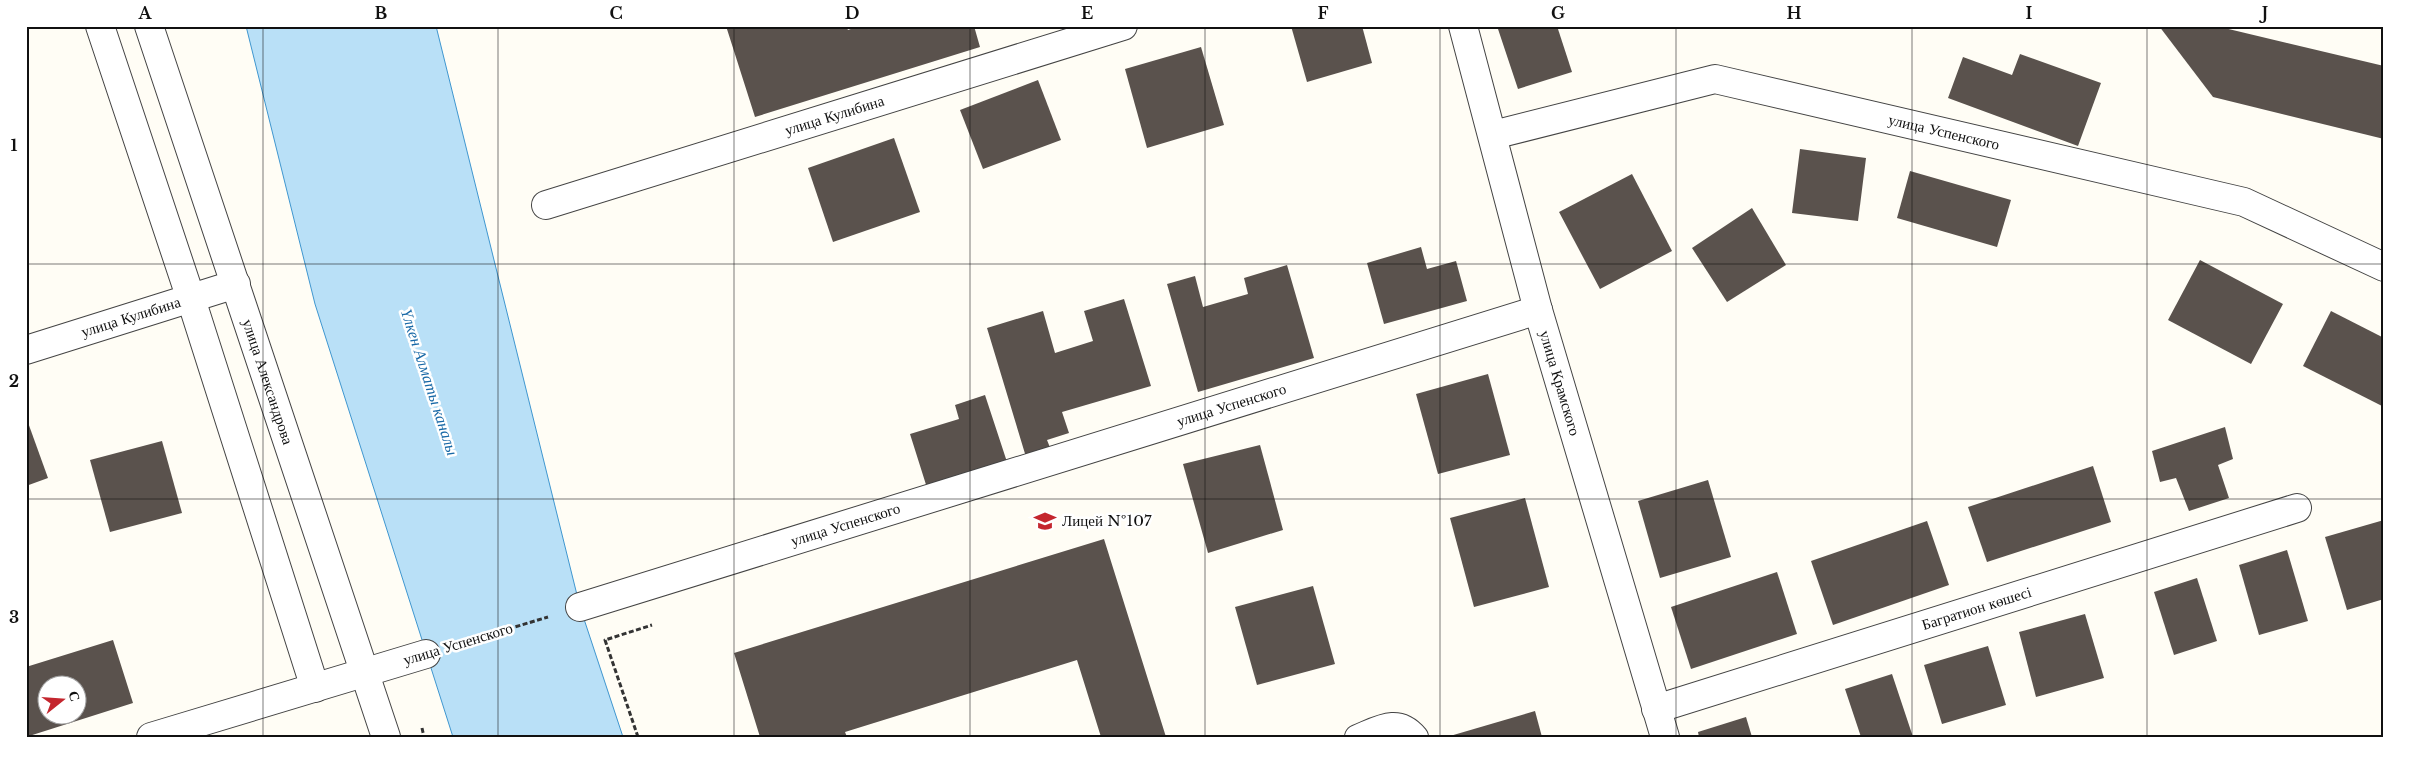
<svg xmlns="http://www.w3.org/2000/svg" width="2410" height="763" font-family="'Libre Baskerville',serif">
  <rect width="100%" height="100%" fill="#fffdf5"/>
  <polygon fill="#b9e0f7" stroke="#3f96cf" points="246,26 436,26 580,607 623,737 453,737 315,304"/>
  <g fill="#5a524d" fill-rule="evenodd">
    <polygon points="726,26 846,26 848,30 859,26 974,26 980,47 755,117"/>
    <polygon points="1291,26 1362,26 1372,63 1307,82"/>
    <polygon points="1497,26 1557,26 1572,72 1518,89"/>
    <polygon points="2159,26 2216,26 2384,66 2384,139 2213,97"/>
    <polygon points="1201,47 1224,125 1147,148 1125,69"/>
    <polygon points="2020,54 2101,83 2078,146 1948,98 1963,57 2012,75"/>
    <polygon points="1038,80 1061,140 983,169 960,110"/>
    <polygon points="894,138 920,212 833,242 808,168"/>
    <polygon points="1800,149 1866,158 1858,221 1792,213"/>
    <polygon points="1910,171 2011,200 1997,247 1897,218"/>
    <polygon points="1632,174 1672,251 1600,289 1559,212"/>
    <polygon points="1752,208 1786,265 1727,302 1692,248"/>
    <polygon points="1421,247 1427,269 1456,261 1467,301 1384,324 1367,263"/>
    <polygon points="2200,260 2283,304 2251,364 2168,320"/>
    <polygon points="1287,265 1314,358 1198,392 1167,284 1195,276 1203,307 1248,294 1244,278"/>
    <polygon points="1124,299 1151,386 1062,412 1069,433 1047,440 1051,450 1026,457 987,328 1043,311 1055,353 1093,341 1084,311"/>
    <polygon points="2331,311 2384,338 2384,407 2303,366"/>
    <polygon points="1488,374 1510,455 1438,474 1416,394"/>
    <polygon points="985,395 1008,465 928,491 910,434 959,419 955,405"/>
    <polygon points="26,417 48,478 26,486"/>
    <polygon points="2225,427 2233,459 2218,465 2229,498 2189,511 2176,478 2160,482 2152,451"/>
    <polygon points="162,441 182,513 110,532 90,460"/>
    <polygon points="1260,445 1283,530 1208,553 1183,464"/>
    <polygon points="2093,466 2111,522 1987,562 1968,507"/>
    <polygon points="1708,480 1731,557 1660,578 1638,501"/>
    <polygon points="1525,498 1549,587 1474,607 1450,518"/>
    <polygon points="2384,520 2384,599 2347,610 2325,537"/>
    <polygon points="1927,521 1949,585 1833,625 1811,561"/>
    <polygon points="1104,539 1166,737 1101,737 1077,660 845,732 847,737 760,737 734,653"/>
    <polygon points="2287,550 2308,621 2259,635 2239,565"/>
    <polygon points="1777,572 1797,634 1691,669 1671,607"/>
    <polygon points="2197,578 2217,641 2174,655 2154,592"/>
    <polygon points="1313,586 1335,664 1257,685 1235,607"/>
    <polygon points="2085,614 2104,678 2036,697 2019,632"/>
    <path d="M113 640 133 703 26 737V667ZM48 686H78V716H48Z"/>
    <polygon points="1988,646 2006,705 1942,724 1924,665"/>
    <polygon points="1892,674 1913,737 1861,737 1845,689"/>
    <polygon points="1535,711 1542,737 1450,737 1450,736"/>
    <polygon points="1746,717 1752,737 1699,737 1698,732"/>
  </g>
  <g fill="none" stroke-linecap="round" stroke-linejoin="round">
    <g stroke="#444" stroke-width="26">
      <path id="lane" d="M1357 737C1379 728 1398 715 1416 737"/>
    </g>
    <g stroke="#444" stroke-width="30">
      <g id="street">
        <polyline points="100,26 191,299 315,688"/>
        <path id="s1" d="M149 26 386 737"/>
        <path id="s2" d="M1463 26 1538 310 1665 737"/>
        <path id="s3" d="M1493 135 1715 79 2244 202 2384 267"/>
        <path id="s4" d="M546 205 1123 26"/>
        <path id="s5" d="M26 350 236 284"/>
        <path id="s6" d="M580 607 1538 310"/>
        <path id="s7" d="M1656 709 2297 508"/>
        <polyline points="151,737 426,654"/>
      </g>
    </g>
    <g stroke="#333" stroke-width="3" stroke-dasharray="5 2.5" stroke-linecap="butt">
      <polyline points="458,644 548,617"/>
      <polyline points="422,728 424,737"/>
      <polyline points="638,737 605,640 652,625"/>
    </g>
    <use href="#lane" stroke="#fff" stroke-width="24"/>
    <use href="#street" stroke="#fff" stroke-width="28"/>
  </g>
  <path fill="none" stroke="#111" stroke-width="1" stroke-opacity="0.55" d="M263 26V737M498 26V737M734 26V737M970 26V737M1205 26V737M1440 26V737M1676 26V737M1912 26V737M2147 26V737M26 264H2384M26 499H2384"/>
  <defs>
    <g id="school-bare" transform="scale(1.725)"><path d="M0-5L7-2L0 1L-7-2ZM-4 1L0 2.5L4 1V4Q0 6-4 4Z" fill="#c4262e" stroke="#fff" stroke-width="2.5" paint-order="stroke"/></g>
  </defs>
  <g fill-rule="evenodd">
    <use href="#school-bare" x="1045" y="521"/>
  </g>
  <g text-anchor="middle" stroke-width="5" stroke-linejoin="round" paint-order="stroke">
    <g font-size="15" fill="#111" stroke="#fff">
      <text dy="5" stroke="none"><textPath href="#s4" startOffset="302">улица Кулибина</textPath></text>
      <text dy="5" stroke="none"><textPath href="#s3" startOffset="464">улица Успенского</textPath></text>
      <text dy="5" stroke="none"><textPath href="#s5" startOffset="110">улица Кулибина</textPath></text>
      <text dy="5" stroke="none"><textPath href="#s1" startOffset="375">улица Александрова</textPath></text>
      <text dy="5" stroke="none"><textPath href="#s2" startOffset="370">улица Крамского</textPath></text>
      <text dy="5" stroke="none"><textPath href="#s6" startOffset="682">улица Успенского</textPath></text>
      <text dy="5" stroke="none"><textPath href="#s6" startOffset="278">улица Успенского</textPath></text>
      <text dy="5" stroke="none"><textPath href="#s7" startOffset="336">Багратион көшесі</textPath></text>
      <text transform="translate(458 644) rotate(-17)" y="5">улица Успенского</text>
    </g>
    <g font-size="15" fill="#111" stroke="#fff" text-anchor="start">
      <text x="1062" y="526">Лицей №107</text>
    </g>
    <g font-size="16" font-style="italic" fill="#1768a6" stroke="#fff">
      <text transform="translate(430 382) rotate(72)" y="6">Үлкен Алматы каналы</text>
    </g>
  </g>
  <rect width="2410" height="763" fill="none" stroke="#ffffff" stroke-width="55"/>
  <g transform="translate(62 700) rotate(73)"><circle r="24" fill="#ffffff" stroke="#a0a0a0"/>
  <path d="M0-4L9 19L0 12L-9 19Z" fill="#c4262e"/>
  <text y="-8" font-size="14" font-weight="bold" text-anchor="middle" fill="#111111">С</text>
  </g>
  <rect x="28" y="28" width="2354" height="708" fill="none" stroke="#111" stroke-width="2"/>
  <g font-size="16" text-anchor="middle" font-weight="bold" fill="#111">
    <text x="145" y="19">A</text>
    <text x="381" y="19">B</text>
    <text x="616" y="19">C</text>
    <text x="852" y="19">D</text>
    <text x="1087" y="19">E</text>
    <text x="1323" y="19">F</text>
    <text x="1558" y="19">G</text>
    <text x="1794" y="19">H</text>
    <text x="2029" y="19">I</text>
    <text x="2265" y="19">J</text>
    <text x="14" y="151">1</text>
    <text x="14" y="387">2</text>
    <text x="14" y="623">3</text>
  </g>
</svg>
